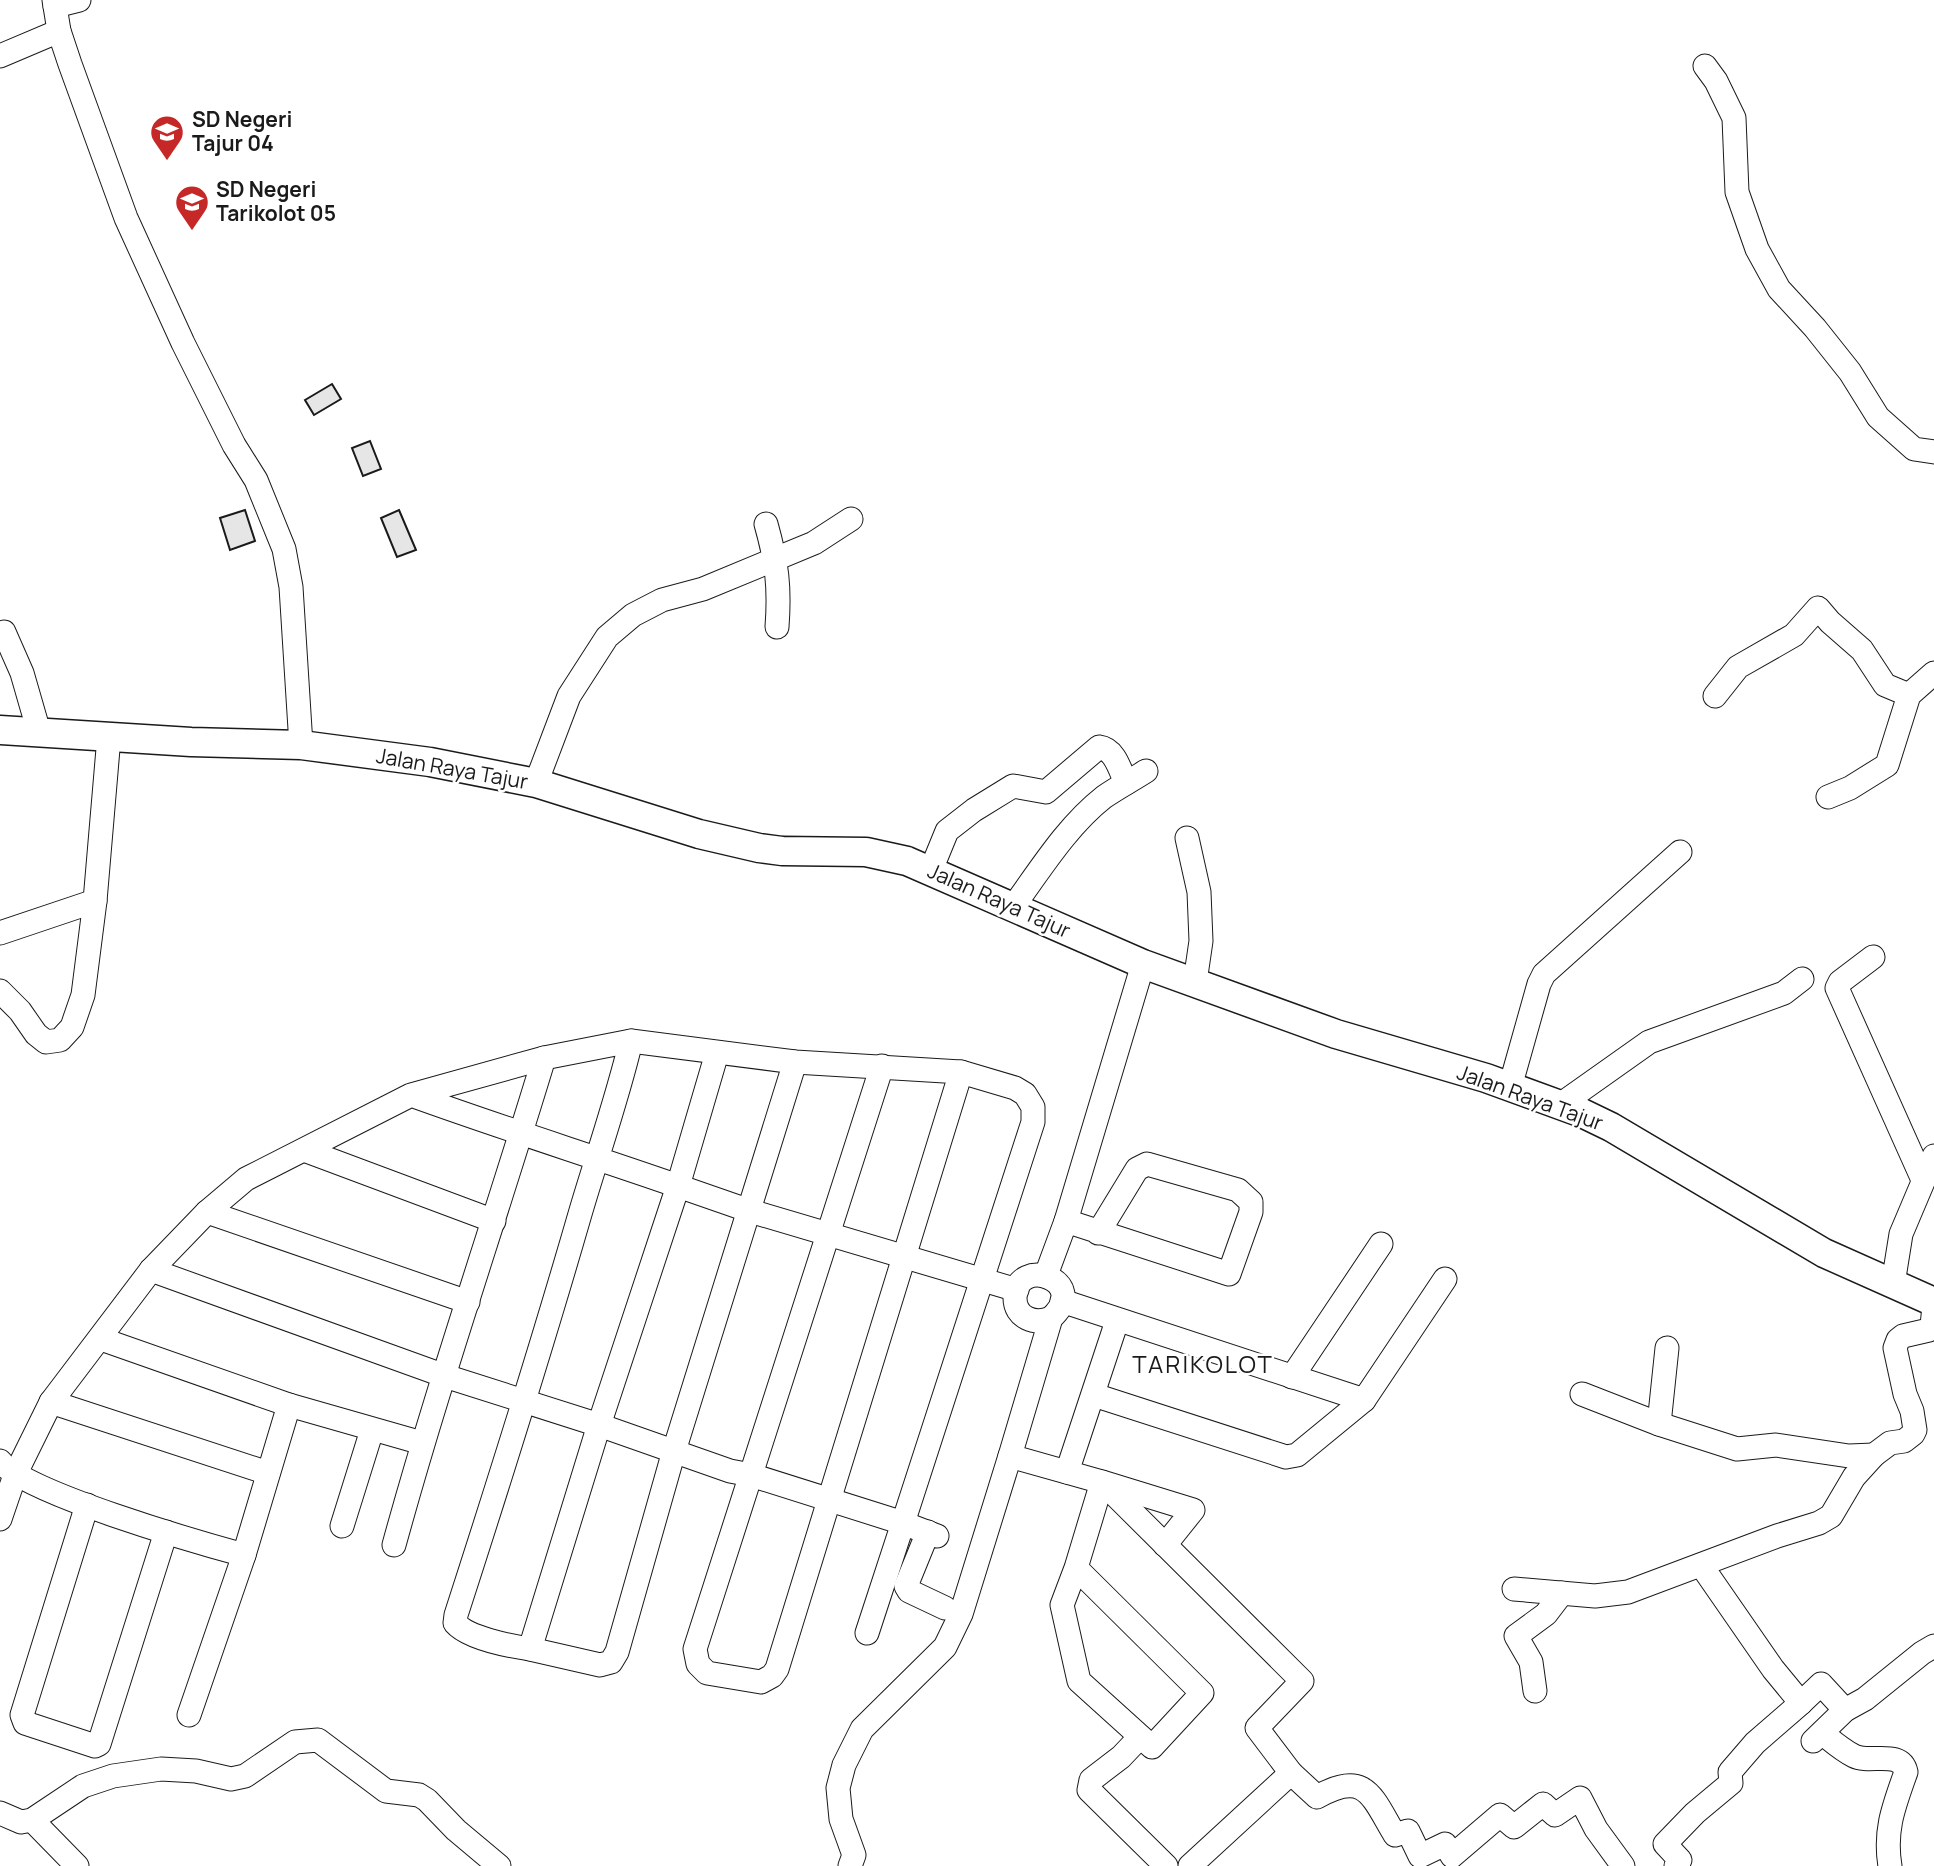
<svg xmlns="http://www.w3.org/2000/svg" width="1934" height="1866" font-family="Manrope,sans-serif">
  <rect width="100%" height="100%" fill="#fff"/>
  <g fill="#e6e6e6" stroke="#1a1a1a" stroke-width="2">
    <polygon points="332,384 341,399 314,415 305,400"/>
    <polygon points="370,441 381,469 363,476 352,448"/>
    <polygon points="245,510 255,541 230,550 220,518"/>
    <polygon points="399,510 416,550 397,557 381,518"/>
  </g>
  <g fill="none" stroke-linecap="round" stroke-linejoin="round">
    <g stroke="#1a1a1a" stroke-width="25">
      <g id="minor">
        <polyline points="54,0 59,31 70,64 126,218 183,343 234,445 256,480 284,549 291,587 301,745"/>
        <polyline points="55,6 79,0"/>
        <polyline points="0,56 59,31"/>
        <polyline points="1705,66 1716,81 1734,118 1737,192 1757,249 1779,289 1815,328 1850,372 1878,417 1914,449 1934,452"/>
        <path d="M766 524C777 563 780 587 777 627"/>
        <polyline points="4,632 22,673 39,732"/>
        <polyline points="1715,696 1738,667 1794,635 1818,608 1830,622 1862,650 1885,685 1909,695"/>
        <polyline points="536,783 569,696 607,637 633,615 662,600 703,589 814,543 851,519"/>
        <polyline points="1828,797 1850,788 1887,765 1909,695 1934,673"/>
        <polyline points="1187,838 1199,892 1201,941 1195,982"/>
        <path d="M931 870 947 831 974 810 1013 786 1046 792 1099 747C1115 749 1120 770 1126 783"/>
        <path d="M1013 907C1040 870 1067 826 1104 797 1117 788 1132 780 1146 771"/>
        <polyline points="0,933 95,901"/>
        <polyline points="1873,957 1840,982 1837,988 1923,1180"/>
        <polyline points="0,991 20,1011 36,1034 46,1042 60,1040 72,1027 83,995 95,901 109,737"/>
        <polyline points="717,1053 678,1186 750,1211 1017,1290"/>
        <polyline points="882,1066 695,1649 698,1664 707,1673 761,1682 772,1676 777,1669 961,1072"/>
        <polyline points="1510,1087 1539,984 1544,974 1680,852"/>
        <polyline points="1560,1105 1649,1042 1784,993 1802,979"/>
        <polyline points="304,1150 494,1221"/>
        <polyline points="207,1212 468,1302"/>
        <polyline points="1066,1221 1229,1274 1251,1212 1251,1202 1238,1190 1147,1164 1137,1169 1098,1233"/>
        <polyline points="151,1270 445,1376 599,1425 730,1471 751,1475 903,1523 1033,1122 1033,1107 1025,1094 1015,1088 961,1072 795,1062 631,1041"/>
        <polyline points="1046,1275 1066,1221 1143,964"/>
        <polyline points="1893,1284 1901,1234 1934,1156"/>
        <polyline points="1062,1301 1364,1400"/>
        <path d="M1051 1318C1035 1325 1015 1318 1015 1298 1016 1254 1092 1281 1051 1318L1010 1456 1102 1482 1302 1681 1257 1728 1291 1773 1317 1797C1366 1769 1372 1797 1395 1835L1408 1831 1420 1856 1445 1844 1452 1856 1500 1815 1514 1827 1543 1804 1555 1815 1580 1798 1596 1829 1623 1866"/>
        <polyline points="101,1339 289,1405 422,1443"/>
        <polyline points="1292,1377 1381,1244"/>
        <polyline points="1582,1394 1659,1424 1737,1449 1776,1445 1849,1456 1874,1455"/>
        <polyline points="1094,1395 1286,1457 1297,1455 1364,1400 1445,1279"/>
        <polyline points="51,1402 268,1473"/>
        <polyline points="1659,1424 1667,1348"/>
        <path d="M0 1461C22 1492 200 1543 244 1555L289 1405"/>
        <polyline points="1067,1472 1117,1321"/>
        <polyline points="87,1505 22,1715 25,1723 95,1746 99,1744 166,1532"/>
        <path d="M0 1519 15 1475 51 1402 151 1270 207 1212 246 1179 411 1095 544 1058 631 1041C617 1100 597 1156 580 1214 541 1349 499 1482 456 1615L455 1623C468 1638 510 1646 530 1649L599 1425 678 1186C589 1155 499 1127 411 1095"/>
        <polyline points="342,1526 372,1430"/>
        <polyline points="928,1532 906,1586 909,1591 945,1608"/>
        <path d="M394 1545C439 1381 495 1220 544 1058"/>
        <polyline points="1076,1568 1202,1693 1152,1747 1079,1681 1062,1605 1076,1568 1102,1482 1193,1510 1165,1545"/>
        <polyline points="1514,1589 1595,1596 1628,1592 1777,1536 1819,1523 1831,1516 1854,1477 1874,1455 1890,1443 1904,1441 1913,1434 1915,1430 1912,1411 1905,1394 1895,1348 1898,1340 1903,1336 1929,1330 1932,1326 1934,1306"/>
        <polyline points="867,1633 903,1523 937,1536"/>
        <polyline points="530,1649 600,1665 611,1662 617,1652 674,1451 795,1062"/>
        <polyline points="1535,1691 1531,1662 1516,1636 1546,1614 1562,1593"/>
        <polyline points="1801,1703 1821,1684 1845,1710"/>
        <polyline points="189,1715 244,1555"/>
        <path d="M1822 1733C1832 1741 1842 1750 1854 1756 1870 1764 1901 1749 1906 1772 1894 1806 1884 1830 1890 1866"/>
        <polyline points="1140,1737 1121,1757 1091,1780 1089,1790 1166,1866"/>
        <polyline points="1813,1741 1845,1710 1865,1699 1922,1653 1934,1646"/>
        <polyline points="0,1813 21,1822 32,1820 83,1786 113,1776 161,1769 196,1771 231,1779 245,1776 295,1742 318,1740 386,1791 419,1795 427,1800 456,1830 499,1866"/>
        <polyline points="32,1820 77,1866"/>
        <polyline points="850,1866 854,1855 841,1819 838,1788 844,1765 862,1729 945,1647 961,1614 1010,1456"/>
        <polyline points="1190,1866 1291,1773"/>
        <polyline points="1676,1866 1680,1860 1665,1844 1695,1813 1731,1783 1730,1772 1755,1743 1801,1703 1773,1669 1701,1565"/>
      </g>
    </g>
    <g stroke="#1a1a1a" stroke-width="31">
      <polyline id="major" points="0,730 191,742 301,745 430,762 536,783 699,834 759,848 782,851 866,852 907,861 1143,964 1336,1034 1486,1078 1582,1113 1611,1127 1824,1253 1934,1302"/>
    </g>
    <use href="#minor" stroke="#fff" stroke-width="23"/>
    <use href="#major" stroke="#fff" stroke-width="28"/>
  </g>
  <defs>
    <g id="school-pin" transform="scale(1.75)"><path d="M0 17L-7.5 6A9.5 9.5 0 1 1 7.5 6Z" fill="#c62828" stroke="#fff"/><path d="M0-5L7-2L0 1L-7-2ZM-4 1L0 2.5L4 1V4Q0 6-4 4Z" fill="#fff"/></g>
  </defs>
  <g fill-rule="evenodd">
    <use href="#school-pin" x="167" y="132"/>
    <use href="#school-pin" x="192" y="202"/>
  </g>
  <g text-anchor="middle" stroke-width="5" stroke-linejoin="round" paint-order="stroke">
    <g font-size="21" font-weight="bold" fill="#1a1a1a" stroke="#fff" text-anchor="start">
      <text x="192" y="127">SD Negeri<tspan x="192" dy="24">Tajur 04</tspan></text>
      <text x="216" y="197">SD Negeri<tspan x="216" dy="24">Tarikolot 05</tspan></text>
    </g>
    <g font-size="21" fill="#1a1a1a" stroke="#fff">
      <text transform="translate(452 769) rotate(10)" y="7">Jalan Raya Tajur</text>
      <text transform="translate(999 901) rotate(24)" y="7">Jalan Raya Tajur</text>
      <text transform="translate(1530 1098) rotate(20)" y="7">Jalan Raya Tajur</text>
    </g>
    <g font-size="24" letter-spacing="2" fill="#1a1a1a" stroke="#fff">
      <text x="1203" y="1373">TARIKOLOT</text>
    </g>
  </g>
</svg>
